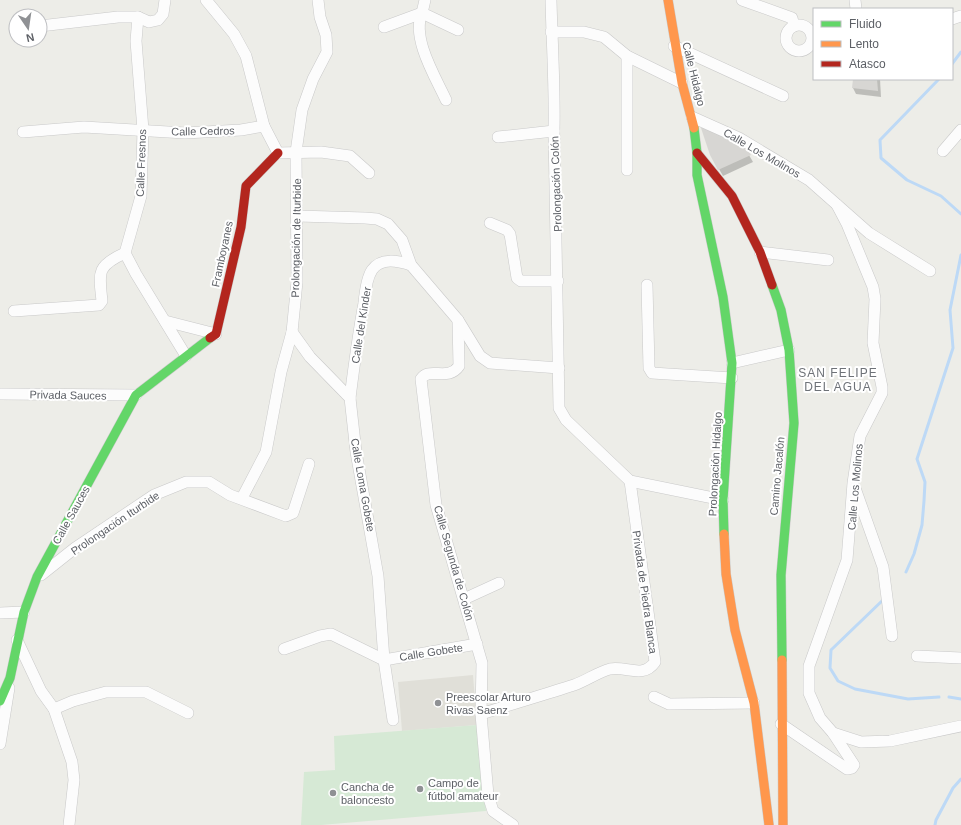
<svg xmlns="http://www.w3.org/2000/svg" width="961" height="825" font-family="Arial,sans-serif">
  <rect width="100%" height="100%" fill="#edede8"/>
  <polygon fill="#e0dfd8" points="473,675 477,725 402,731 398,682"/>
  <polygon fill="#d6e9d5" points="477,725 486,811 321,825 301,825 304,772 335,770 334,736"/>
  <g fill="#0003">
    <polygon points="854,79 880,79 881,97 856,94 853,88"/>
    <polygon points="741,141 753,162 723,176 711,155"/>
  </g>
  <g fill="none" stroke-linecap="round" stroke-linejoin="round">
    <g stroke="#bdd9f6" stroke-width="3">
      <polyline points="952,64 961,52"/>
      <polyline points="939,79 880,140 881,158 907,180 941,196 961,214"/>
      <polyline points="906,572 914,554 922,525 924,501 925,482 917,459 953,348 950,310 961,255"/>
      <polyline points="884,599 831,650 830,668 838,681 855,689 908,699 939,697"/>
      <polyline points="949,697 961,699"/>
      <polyline points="935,825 936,820 953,788 961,779"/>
    </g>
  </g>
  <g fill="#d7d6d3">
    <polygon points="853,79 877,79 878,91 852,88"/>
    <polygon points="707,125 742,141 751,155 718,170 710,155 701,128"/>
  </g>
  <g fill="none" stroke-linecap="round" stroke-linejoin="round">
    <g stroke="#c9c9c9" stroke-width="12">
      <g id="street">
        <polyline points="165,0 163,14 158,20 149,22 138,17 136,41 143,130 141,196 125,253 136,274 186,356"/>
        <polyline points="206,0 234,34 246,56 264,126 278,153 321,152 350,156 369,173"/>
        <polyline points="425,0 422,13 458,30"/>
        <path d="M551 0C552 44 555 87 554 131L559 408 566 420 630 481 723 500"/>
        <polyline points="742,0 792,18 794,26"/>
        <polyline points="855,0 856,9"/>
        <path d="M422 13C411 38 436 78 446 100"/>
        <polyline points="952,19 961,16"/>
        <circle cx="799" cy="38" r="13"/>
        <polyline points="40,26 118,17 138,17"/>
        <polyline points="384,27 422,13"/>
        <polyline points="15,30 16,30"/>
        <polyline points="551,32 584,32 604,37 627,56 682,83"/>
        <polyline points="674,46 783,96"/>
        <polyline points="692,117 739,138 809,180 869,233 930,271"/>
        <polyline points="23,132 84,127 185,133 241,130 264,126"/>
        <polyline points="498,137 554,131"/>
        <polyline points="943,151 961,130"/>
        <polyline points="627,170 627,56"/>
        <polyline points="298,216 365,218 377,219 388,224 402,240 411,265 458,320 480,356 490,363 559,368"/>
        <polyline points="490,223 507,230 510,234 517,278 521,281 558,281"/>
        <polyline points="760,252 828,260"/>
        <polyline points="647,285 649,368 652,373 732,378"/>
        <path d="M14 311 99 305 102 301C99 273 96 266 125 253"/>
        <path d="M458 320 459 366C448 382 429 366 421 379L436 505 482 663 481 714 488 795 493 811 513 825"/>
        <polyline points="165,321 216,334"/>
        <polyline points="292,332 310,357 350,398 356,452 378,576 384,660 393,720"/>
        <polyline points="732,363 789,350"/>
        <polyline points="0,394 136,395"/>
        <path d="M350 398C354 366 358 335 364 303 365 294 366 279 372 270 381 257 398 261 411 265"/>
        <polyline points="855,488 883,567 892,636"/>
        <polyline points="242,498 266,452 281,372 292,332 297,282 296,152 302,110 313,79 327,52 326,35 320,17 318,0"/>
        <polyline points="41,575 75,548 154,495 186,482 209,482 230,495 286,516 293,513 309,464"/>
        <polyline points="464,599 499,583"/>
        <polyline points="0,613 24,612"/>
        <polyline points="17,640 41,691 54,709 72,762 74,780 69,825"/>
        <polyline points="284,649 320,636 331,634 384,660"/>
        <polyline points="917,656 961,658"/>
        <polyline points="384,660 477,644"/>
        <polyline points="654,697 669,704 754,703"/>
        <polyline points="54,709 73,701 106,692 146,692 188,713"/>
        <path d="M481 714C512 704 543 695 574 685 586 681 598 672 610 669 627 666 643 679 655 662L630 481"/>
        <polyline points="781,724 847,769 852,768 854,765 833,733 820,718 809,693 809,666 847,560 853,483 860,436 882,393 882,387 873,343 875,299 873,287 847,224 837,205"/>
        <polyline points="833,733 861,742 890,741 961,726"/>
        <polyline points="0,744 9,688"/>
      </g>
    </g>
    <g stroke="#cacaca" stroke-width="10">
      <g id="fast">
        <polyline points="694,128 697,153 697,175 723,297 732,363 723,500 724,534"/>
        <polyline points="772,285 781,310 789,350 794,423 781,575 782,660"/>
        <polyline points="0,701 10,678 24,612 37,577 136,395 210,338"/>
      </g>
    </g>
    <g stroke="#cacaca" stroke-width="10">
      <g id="slow">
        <polyline points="668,0 682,83 694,128"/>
        <polyline points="724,534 726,574 735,630 754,703 769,825"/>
        <polyline points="782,660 783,825"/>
      </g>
    </g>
    <g stroke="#cacaca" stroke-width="10">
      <g id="jam">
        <polyline points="697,153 732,196 760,252 772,285"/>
        <polyline points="210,338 216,334 241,227 246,186 278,153"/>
      </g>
    </g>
    <use href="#street" stroke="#fcfcfc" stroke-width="11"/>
    <use href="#fast" stroke="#63d668" stroke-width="9"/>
    <use href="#slow" stroke="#ff974d" stroke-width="9"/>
    <use href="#jam" stroke="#b3261e" stroke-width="9"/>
  </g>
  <g fill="#8f9194" stroke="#fff" stroke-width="1.5">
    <circle cx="438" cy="703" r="4"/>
    <circle cx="420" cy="789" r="4"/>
    <circle cx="333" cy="793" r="4"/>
  </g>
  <g text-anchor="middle" stroke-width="4" stroke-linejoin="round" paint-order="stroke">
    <g font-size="11" fill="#5d6066" stroke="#fff">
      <text transform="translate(694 74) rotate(76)" y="4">Calle Hidalgo</text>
      <text transform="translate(203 131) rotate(-1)" y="4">Calle Cedros</text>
      <text transform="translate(762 153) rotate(30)" y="4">Calle Los Molinos</text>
      <text transform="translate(141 163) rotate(-88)" y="4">Calle Fresnos</text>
      <text transform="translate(556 184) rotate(-92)" y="4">Prolongación Colón</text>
      <text transform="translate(296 238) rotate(-89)" y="4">Prolongación de Iturbide</text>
      <text transform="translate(222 254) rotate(-78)" y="4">Framboyanes</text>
      <text transform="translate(361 325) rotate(-81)" y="4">Calle del Kinder</text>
      <text transform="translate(68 395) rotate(1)" y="4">Privada Sauces</text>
      <text transform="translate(715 464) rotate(-87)" y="4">Prolongación Hidalgo</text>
      <text transform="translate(777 476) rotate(-85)" y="4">Camino Jacalón</text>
      <text transform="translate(363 485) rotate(80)" y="4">Calle Loma Gobete</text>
      <text transform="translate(855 487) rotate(-85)" y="4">Calle Los Molinos</text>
      <text transform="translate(71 515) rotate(-61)" y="4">Calle Sauces</text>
      <text transform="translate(115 523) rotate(-34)" y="4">Prolongación Iturbide</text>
      <text transform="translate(454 563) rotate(74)" y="4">Calle Segunda de Colón</text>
      <text transform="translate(645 592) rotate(82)" y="4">Privada de Piedra Blanca</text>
      <text transform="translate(431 652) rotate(-9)" y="4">Calle Gobete</text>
    </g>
    <g font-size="11" fill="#5d6066" stroke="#fff" text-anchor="start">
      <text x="446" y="701">Preescolar Arturo<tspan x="446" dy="13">Rivas Saenz</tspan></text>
      <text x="428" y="787">Campo de<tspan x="428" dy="13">fútbol amateur</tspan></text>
      <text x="341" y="791">Cancha de<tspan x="341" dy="13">baloncesto</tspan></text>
    </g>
    <g font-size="12" letter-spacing="1" fill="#6e7278" stroke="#fff">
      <text x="838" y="377">SAN FELIPE<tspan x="838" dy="14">DEL AGUA</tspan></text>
    </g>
  </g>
  <rect x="813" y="8" width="140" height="72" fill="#ffffff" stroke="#bebfc2"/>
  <rect x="821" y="21" width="20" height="6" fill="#63d668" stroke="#bebfc2"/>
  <text x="849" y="28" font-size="12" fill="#5d6066">Fluido</text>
  <rect x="821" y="41" width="20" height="6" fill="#ff974d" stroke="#bebfc2"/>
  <text x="849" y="48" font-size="12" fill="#5d6066">Lento</text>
  <rect x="821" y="61" width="20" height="6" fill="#b3261e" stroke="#bebfc2"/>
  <text x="849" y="68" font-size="12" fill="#5d6066">Atasco</text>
  <g transform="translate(28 28) rotate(167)"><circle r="19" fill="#ffffff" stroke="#bebfc2"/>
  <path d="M0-3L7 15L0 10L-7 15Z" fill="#8f9194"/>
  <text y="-6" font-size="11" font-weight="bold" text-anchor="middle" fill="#5d6066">N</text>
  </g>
</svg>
